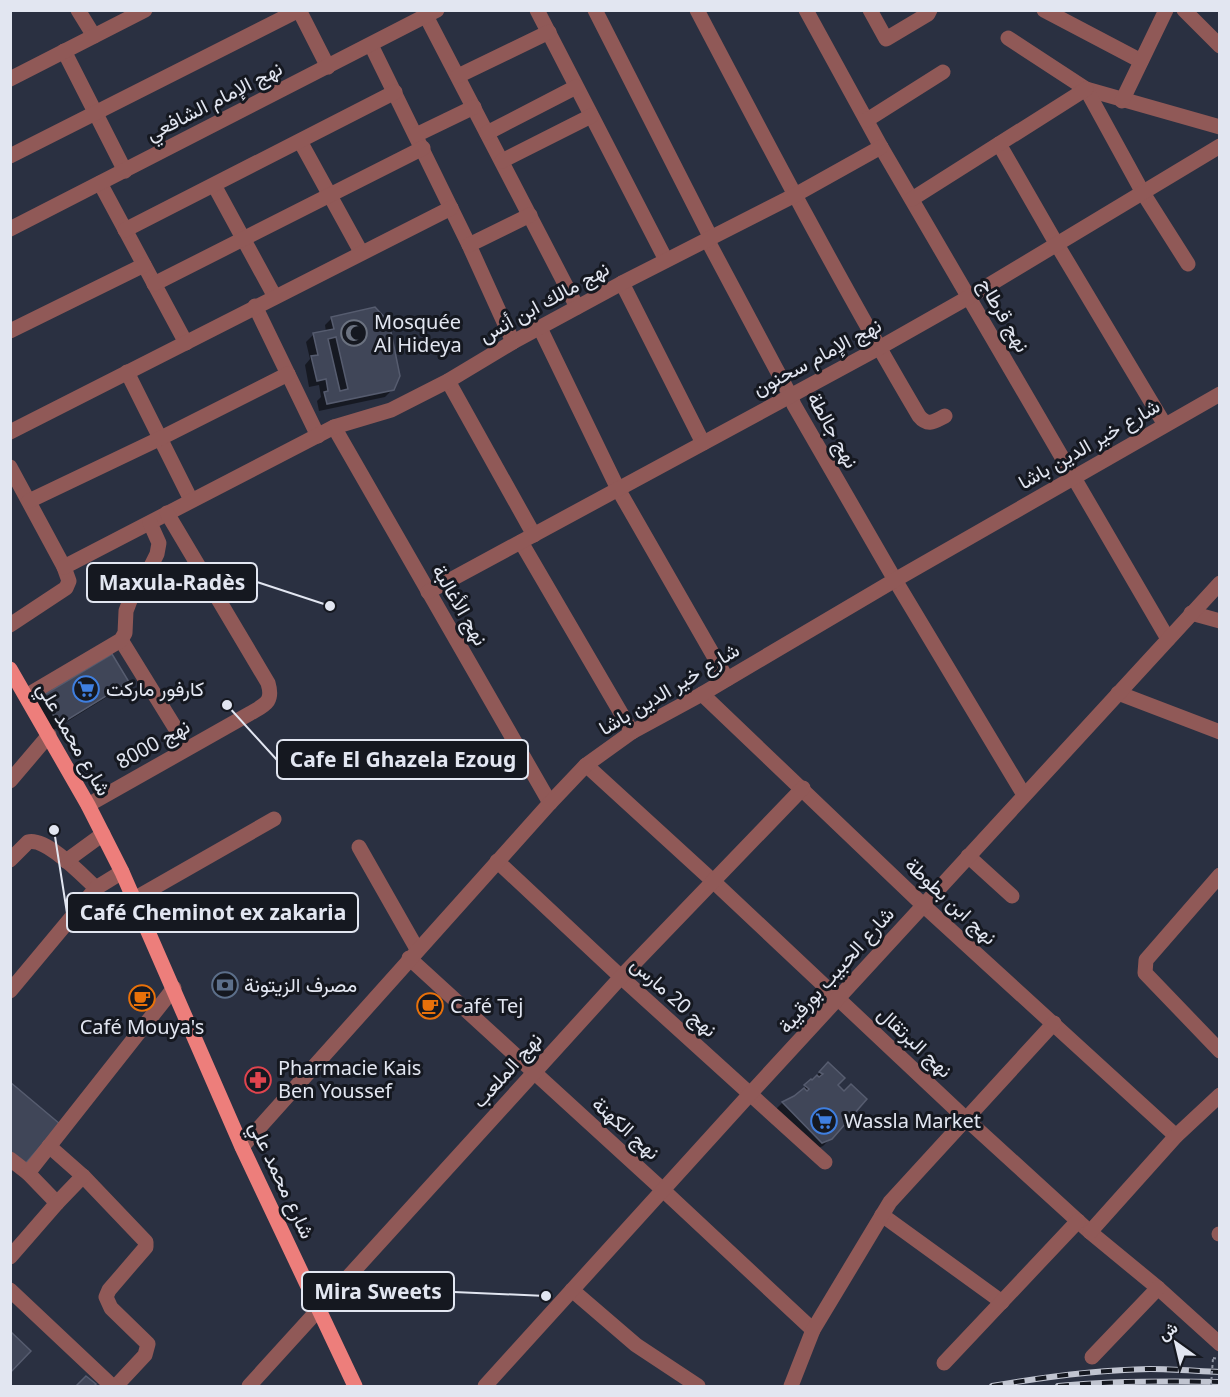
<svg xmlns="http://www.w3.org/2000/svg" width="1230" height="1397" font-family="'Noto Sans',Vazirmatn,sans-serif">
  <rect width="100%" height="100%" fill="#2a3041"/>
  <g fill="#0007">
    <polygon points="332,318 393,389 385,397 319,411 317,401 321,397 319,385 309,387 305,365 310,359 306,342 314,334 326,332 325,325"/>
    <polygon points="127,682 120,689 52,731 36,705 43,698"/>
    <polygon points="821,1071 844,1093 831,1138 823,1146 814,1150 775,1110 782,1103 795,1098"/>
  </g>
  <g fill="#404658" stroke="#565c6f" stroke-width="1.5" fill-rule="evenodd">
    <path d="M375 307 389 322 400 376 394 390 327 404 324 392 328 391 326 379 317 381 311 356 318 355 313 333 334 329 331 317ZM336 337 348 389 340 391 328 339Z"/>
    <polygon points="112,654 129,682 59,725 42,696"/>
    <polygon points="828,1062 845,1078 838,1085 844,1091 851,1084 867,1099 832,1139 822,1143 782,1102 794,1096 804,1088 807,1091 809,1089 804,1085 811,1079 812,1080 817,1075 819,1077 823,1074 819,1072"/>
    <polygon points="10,1082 60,1124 25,1164 10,1156"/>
    <polygon points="10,1331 31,1351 10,1373"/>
    <polygon points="86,1376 96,1384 94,1386 76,1386"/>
  </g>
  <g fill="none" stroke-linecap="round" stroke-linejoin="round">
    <polyline stroke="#8c919f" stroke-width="2" stroke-dasharray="3 3" stroke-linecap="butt" points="1213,1358 1220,1359"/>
    <g stroke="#905957" stroke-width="15">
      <polyline points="78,10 94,36"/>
      <polyline points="299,10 328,67"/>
      <polyline points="537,10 666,260"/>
      <polyline points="595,10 711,238 709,243 790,395 794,405 895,580 1024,795"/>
      <path d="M697 10C769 147 841 284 919 416 928 427 935 421 945 416"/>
      <polyline points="806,10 881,147 1168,639"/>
      <polyline points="870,10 886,39 928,14 930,10"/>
      <polyline points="1044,10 1141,61"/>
      <polyline points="1184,10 1220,46"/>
      <polyline points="426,16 577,307"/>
      <polyline points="1008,38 1086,89 1220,127"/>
      <polyline points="371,45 469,245 513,342"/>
      <polyline points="64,51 125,171"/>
      <polyline points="458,76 549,32"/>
      <polyline points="10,79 145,10"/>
      <polyline points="1086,89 1143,193 1188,264"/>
      <polyline points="1122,101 1166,10"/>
      <polyline points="867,120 943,72"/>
      <polyline points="487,133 576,87"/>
      <polyline points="416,135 474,107"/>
      <polyline points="300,141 361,252"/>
      <polyline points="999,144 1056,243 1165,425"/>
      <polyline points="10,156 299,10"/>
      <polyline points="502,161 591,116"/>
      <polyline points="100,183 186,343"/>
      <polyline points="214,185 275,297"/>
      <polyline points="912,199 1086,89"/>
      <polyline points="10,229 437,10"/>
      <polyline points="125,230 395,92"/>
      <polyline points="469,245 530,215"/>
      <polyline points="622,283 703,443"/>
      <polyline points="154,284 423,148"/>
      <polyline points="255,306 318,436"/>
      <polyline points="540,328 618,489 727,679"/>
      <polyline points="10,331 144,265"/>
      <polyline points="127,372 191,500"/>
      <polyline points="448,381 534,535"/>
      <polyline points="334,427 550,803"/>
      <polyline points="10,432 451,208"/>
      <polyline points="10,467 64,567 69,581 66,588 10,625"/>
      <polyline points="29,501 161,438 288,374"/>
      <polyline points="521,542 632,732"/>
      <polyline points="64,567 334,427 391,410 448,381 513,342 622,283 795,195 881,147"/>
      <polyline points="428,592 879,348 969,297 1220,146"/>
      <polyline points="1191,613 1220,621"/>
      <polyline points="121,640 179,734"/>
      <polyline points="1118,693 1220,732"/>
      <polyline points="702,694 923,905 1176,1136"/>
      <polyline points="26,696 121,640 125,633 126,611 134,590 151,566 157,554 159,543 150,523"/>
      <polyline points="586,765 714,882 965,1118 1090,1232 1158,1288 1220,1344"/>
      <polyline points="10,781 49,735"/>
      <path d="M88 805 249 714C264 705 274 703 268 683L167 513"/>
      <polyline points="359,847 417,949"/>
      <polyline points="968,856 1012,896"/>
      <path d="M10 860 28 842C46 837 82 875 96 888"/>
      <polyline points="66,861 103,834"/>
      <polyline points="497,861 621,977 825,1162"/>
      <polyline points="1220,875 1146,960 1145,973 1220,1051"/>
      <polyline points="134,899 274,819"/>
      <polyline points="409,958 663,1190 813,1330"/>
      <polyline points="10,991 96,888 122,872"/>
      <polyline points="49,1146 83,1176 146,1242 146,1247 109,1290 106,1297 111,1308 148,1344 145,1355 116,1386"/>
      <polyline points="242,1147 550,803 586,765 632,732 702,694 895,580 1220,394"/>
      <polyline points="10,1159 28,1173 57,1203"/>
      <polyline points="28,1173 174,988"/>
      <polyline points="882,1215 1002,1302"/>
      <polyline points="1090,1232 1176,1136 1220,1095"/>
      <polyline points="1219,1234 1220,1234"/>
      <polyline points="10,1257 57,1203 83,1176"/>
      <polyline points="10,1290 112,1386"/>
      <polyline points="572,1290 636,1345 698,1386"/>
      <polyline points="1092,1357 1158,1288"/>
      <polyline points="944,1363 1078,1221"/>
      <polyline points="249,1386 621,977 803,788"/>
      <polyline points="485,1386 750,1094 1220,583"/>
      <polyline points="791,1386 813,1330 890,1202 1054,1023"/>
    </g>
    <polyline stroke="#ed7e7b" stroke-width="15" points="10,669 88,805 122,872 242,1147 355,1386"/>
    <g stroke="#c0c4d0" stroke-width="6">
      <g id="rail">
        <path d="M992 1386C1044 1377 1097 1370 1150 1369 1173 1369 1196 1371 1220 1372"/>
        <path d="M1058 1386C1112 1381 1165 1381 1220 1382"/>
      </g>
    </g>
    <use href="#rail" stroke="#151820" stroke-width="4" stroke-dasharray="11" stroke-linecap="butt"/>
    <polyline stroke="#8c919f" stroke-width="2" stroke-dasharray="3 3" stroke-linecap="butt" points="1211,1386 1213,1358"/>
  </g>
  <defs>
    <g id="mosque-ring" transform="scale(1.35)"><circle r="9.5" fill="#151820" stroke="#6b7280" stroke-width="1.5"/><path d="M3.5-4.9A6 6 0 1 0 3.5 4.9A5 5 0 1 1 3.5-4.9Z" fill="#6b7280"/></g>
    <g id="supermarket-ring" transform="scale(1.35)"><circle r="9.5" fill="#151820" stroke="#3f7fe0" stroke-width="1.5"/><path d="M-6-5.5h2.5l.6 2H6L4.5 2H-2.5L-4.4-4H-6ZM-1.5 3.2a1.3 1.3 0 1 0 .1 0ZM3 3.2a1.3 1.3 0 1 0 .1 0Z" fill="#3f7fe0"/></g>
    <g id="bank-ring" transform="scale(1.35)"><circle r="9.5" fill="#151820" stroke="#5c6f8a" stroke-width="1.5"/><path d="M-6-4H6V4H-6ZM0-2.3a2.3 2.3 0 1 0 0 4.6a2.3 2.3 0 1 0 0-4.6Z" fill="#5c6f8a"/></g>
    <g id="cafe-ring" transform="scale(1.35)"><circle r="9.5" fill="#151820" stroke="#e8710a" stroke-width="1.5"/><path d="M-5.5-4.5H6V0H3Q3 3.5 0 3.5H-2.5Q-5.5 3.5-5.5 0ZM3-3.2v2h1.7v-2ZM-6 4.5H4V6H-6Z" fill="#e8710a"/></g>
    <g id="pharmacy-ring" transform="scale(1.35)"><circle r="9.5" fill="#151820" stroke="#e0444e" stroke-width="1.5"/><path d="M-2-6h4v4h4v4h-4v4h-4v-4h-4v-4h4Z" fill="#e0444e"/></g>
  </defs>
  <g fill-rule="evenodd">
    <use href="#mosque-ring" x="354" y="333"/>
    <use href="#supermarket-ring" x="86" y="689"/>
    <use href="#bank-ring" x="225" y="985"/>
    <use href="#cafe-ring" x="142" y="998"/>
    <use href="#cafe-ring" x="430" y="1006"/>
    <use href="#pharmacy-ring" x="258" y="1080"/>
    <use href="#supermarket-ring" x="824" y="1121"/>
  </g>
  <g text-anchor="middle" stroke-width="6" stroke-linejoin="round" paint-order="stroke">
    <g font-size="20" fill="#e2e6f1" stroke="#151820">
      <text transform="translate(214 101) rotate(-27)" y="7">نهج الإمام الشافعي</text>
      <text transform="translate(544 302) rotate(-29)" y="7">نهج مالك ابن أنس</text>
      <text transform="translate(1004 315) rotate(60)" y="7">نهج قرطاج</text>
      <text transform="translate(817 357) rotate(-28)" y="7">نهج الإمام سحنون</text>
      <text transform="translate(833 430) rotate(61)" y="7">نهج جالطة</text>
      <text transform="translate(1089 444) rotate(-30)" y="7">شارع خير الدين باشا</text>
      <text transform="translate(460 605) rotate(60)" y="7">نهج الأغالبة</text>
      <text transform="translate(669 689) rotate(-31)" y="7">شارع خير الدين باشا</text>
      <text transform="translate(74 739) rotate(60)" y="7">شارع محمد علي</text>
      <text transform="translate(153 744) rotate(-29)" y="7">نهج 8000</text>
      <text transform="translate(951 901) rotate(43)" y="7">نهج ابن بطوطة</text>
      <text transform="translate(836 970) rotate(-48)" y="7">شارع الحبيب بورقيبة</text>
      <text transform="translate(674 997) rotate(42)" y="7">نهج 20 مارس</text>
      <text transform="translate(915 1042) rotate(43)" y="7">نهج البرتقال</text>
      <text transform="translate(507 1070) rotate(-48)" y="7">نهج الملعب</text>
      <text transform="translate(626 1128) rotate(42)" y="7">نهج الكهنة</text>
      <text transform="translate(282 1180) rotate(65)" y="7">شارع محمد علي</text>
    </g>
    <g font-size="20" fill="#e2e6f1" stroke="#151820" text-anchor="start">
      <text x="374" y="329">Mosquée<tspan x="374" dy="23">Al Hideya</tspan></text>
      <text x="106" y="696">كارفور ماركت</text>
      <text x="244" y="992">مصرف الزيتونة</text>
      <text x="450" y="1013">Café Tej</text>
      <text x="142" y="1034" text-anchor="middle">Café Mouya's</text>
      <text x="278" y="1075">Pharmacie Kais<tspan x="278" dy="23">Ben Youssef</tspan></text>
      <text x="844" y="1128">Wassla Market</text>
    </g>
  </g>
  <path fill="none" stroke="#e2e6f1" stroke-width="2" d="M330 606L257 582M227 705L277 760M54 830L67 913M546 1296L454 1292"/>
  <g fill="#e2e6f1" stroke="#151820" stroke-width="2">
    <circle cx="330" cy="606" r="6"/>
    <circle cx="227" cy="705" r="6"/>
    <circle cx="54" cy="830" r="6"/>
    <circle cx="546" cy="1296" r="6"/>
  </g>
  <g fill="#151820" stroke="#e2e6f1" stroke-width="2">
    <rect x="87" y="563" width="170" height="39" rx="6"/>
    <rect x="277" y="740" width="251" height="39" rx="6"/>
    <rect x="67" y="893" width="291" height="39" rx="6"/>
    <rect x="302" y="1272" width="152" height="39" rx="6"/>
  </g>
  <g font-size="21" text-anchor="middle" font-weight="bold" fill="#e2e6f1">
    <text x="172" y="590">Maxula-Radès</text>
    <text x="403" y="767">Cafe El Ghazela Ezoug</text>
    <text x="213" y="920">Café Cheminot ex zakaria</text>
    <text x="378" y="1299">Mira Sweets</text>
  </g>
  <rect width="1230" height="1397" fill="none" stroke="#e2e6f1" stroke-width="24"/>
  <g transform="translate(1176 1343) rotate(326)" stroke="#151820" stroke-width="4.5" paint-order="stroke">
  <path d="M0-4.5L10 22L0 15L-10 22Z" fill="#e2e6f1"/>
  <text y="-9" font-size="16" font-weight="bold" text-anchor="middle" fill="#e2e6f1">ش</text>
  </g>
</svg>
